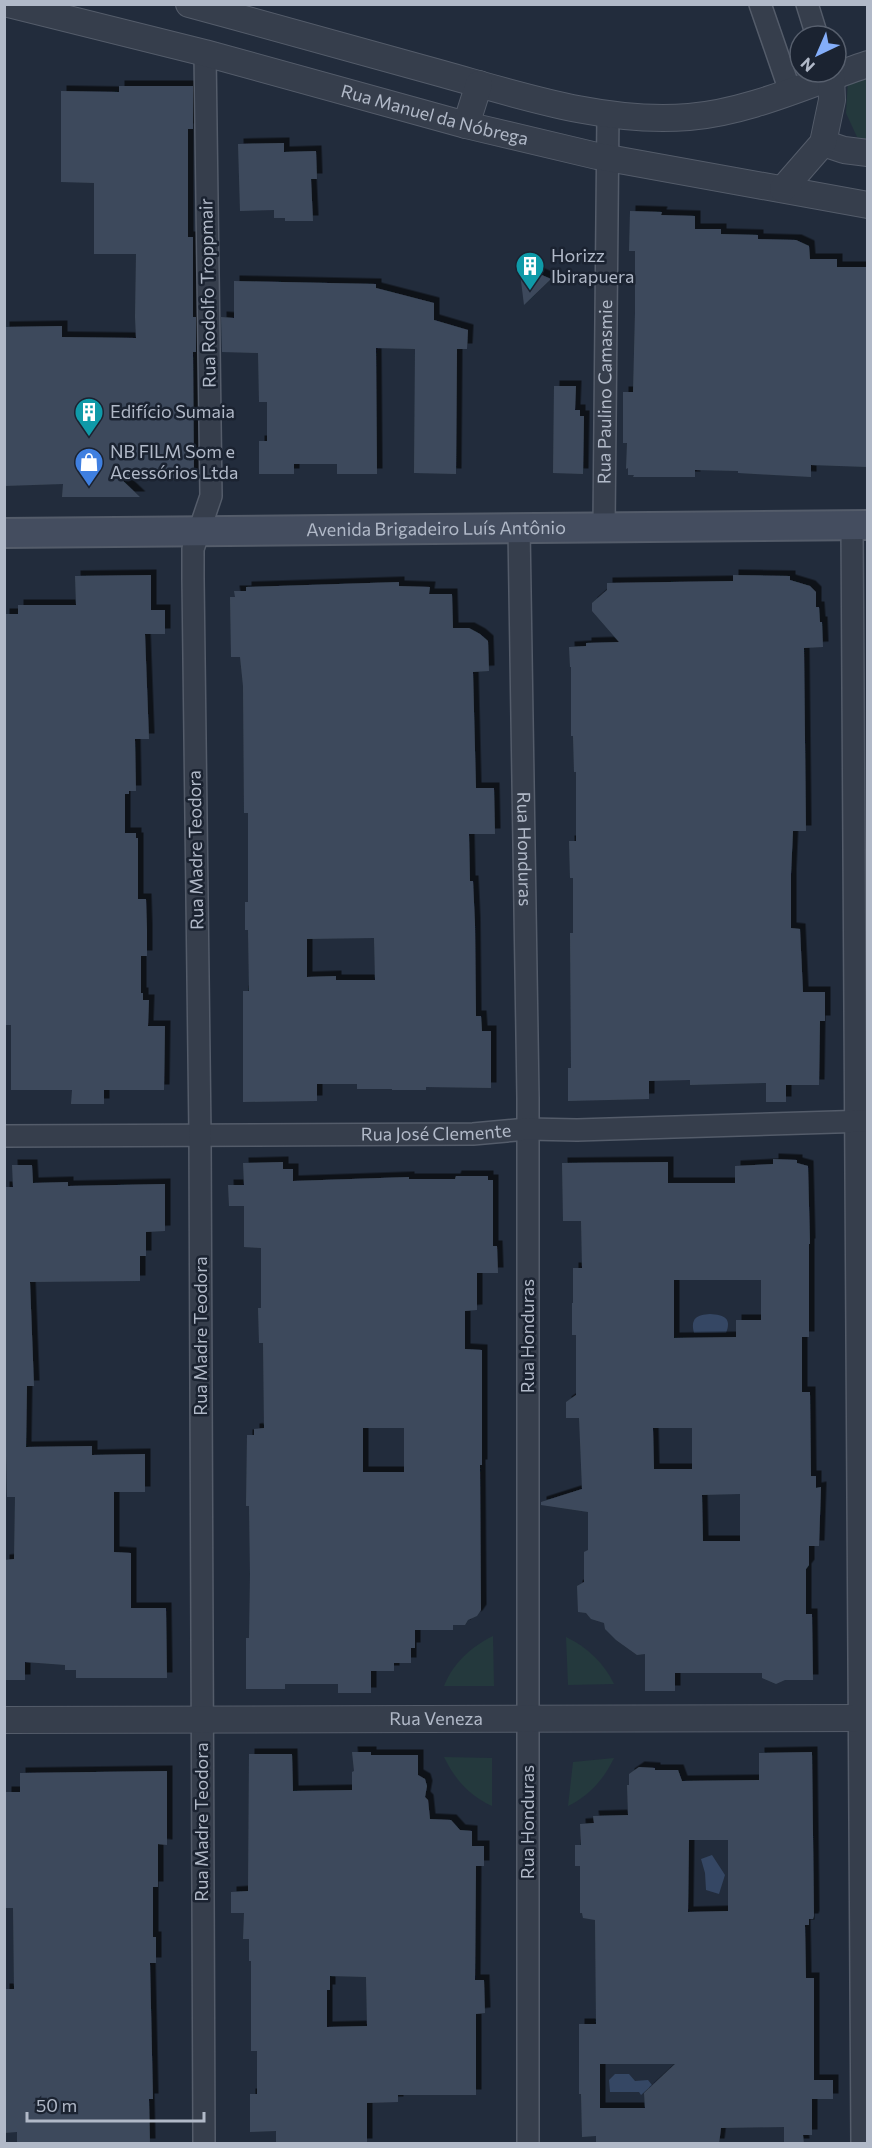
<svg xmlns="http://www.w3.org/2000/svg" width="872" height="2148" font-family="Commissioner,sans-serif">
  <defs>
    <filter id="shadow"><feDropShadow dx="5.5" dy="-5.5" stdDeviation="0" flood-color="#0009"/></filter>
  </defs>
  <rect width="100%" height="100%" fill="#222c3c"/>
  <g fill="#24393d">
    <polygon points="867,72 867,140 857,137 846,113 848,79"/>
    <path d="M493 1636 494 1686H444C453 1663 471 1647 493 1636Z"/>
    <path d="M566 1637C587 1647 604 1663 614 1684L568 1685Z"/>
    <path d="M444 1757 492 1758V1806C470 1796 455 1780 444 1757Z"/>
    <path d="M614 1758C604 1779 589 1796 568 1806L573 1762Z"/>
  </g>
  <g fill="#354764">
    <path d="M710 1314C724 1315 732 1318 726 1333H694C690 1318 697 1315 710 1314Z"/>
    <polygon points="712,1855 725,1875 719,1894 706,1890 705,1873 701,1859"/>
    <polygon points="615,2074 629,2074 635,2081 648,2080 652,2085 641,2095 639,2092 610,2092 609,2080"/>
  </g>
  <g fill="#3e4a5b" fill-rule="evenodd" filter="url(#shadow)">
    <polygon points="119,86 193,86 193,129 188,129 188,237 193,237 193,317 196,317 196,352 193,352 194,478 120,478 140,497 62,497 63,484 4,486 4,327 62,326 62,337 136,338 135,317 136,254 94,254 94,183 61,182 61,91 119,92"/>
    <polygon points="284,143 284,152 316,151 317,179 311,179 313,221 285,221 285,218 274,218 274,210 240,211 238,144"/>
    <polygon points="630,211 662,212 661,215 695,216 695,229 721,229 721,234 758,235 758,239 796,240 809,246 810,259 837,259 837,267 867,267 867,467 811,465 811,477 738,473 738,471 695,470 695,477 633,477 634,475 628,475 628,468 626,469 627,443 623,443 623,392 633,392 635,312 635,251 629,251"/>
    <polygon points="519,265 551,279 524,305"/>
    <polygon points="234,281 376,284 376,288 434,303 434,320 468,330 467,349 457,349 456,474 414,473 415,349 376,348 377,474 337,474 337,464 294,464 294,474 259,474 259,441 267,441 267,402 259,402 258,353 222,352 221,317 234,318"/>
    <polygon points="554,386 576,386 575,410 580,410 580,416 584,416 583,474 553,473"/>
    <polygon points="151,575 151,610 165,610 165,634 145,634 149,739 135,739 136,791 129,791 129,794 125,794 125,833 136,833 136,838 138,838 138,899 146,899 147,930 147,956 141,956 141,993 143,993 143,1000 149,1000 148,1026 165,1026 164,1090 104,1090 104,1104 71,1104 72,1090 11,1090 11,1025 4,1025 4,614 18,614 18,605 76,605 75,576"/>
    <polygon points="733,575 790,576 790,580 810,586 816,592 816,607 819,607 820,622 822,622 823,647 804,648 806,831 793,831 791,874 791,928 800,929 803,992 825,992 825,1021 820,1021 819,1085 786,1085 786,1102 766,1102 766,1083 690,1085 690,1080 649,1081 649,1099 568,1101 568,1068 571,1068 570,933 573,933 573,878 570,878 569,841 576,841 576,772 574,772 573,736 571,736 571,667 570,667 569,647 586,646 586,643 619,642 592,611 592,603 607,590 607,583 733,581"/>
    <path d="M399 582V586L430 587 429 594H452L453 628H469L480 634 488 641 489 671 473 672 476 788H494L495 834H469L470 881H473L475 924 476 1016H481L482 1031H491V1088L426 1087V1090H392V1089H357V1084H317V1101L243 1102V991H249L248 930H245V902H248V813H244L243 686 240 657H231L230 597H235L234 591H246V587ZM374 938 375 980H336V976L307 977V939Z"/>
    <path d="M773 1159 797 1160V1163L808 1166 810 1244H809V1337H802V1392H810L811 1476H816V1488L821 1487 819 1546H809V1565L806 1569V1614H812L813 1680H785L776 1684 762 1678V1673H675V1691H645V1654L637 1655 616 1640 605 1629 604 1623 591 1619 586 1613 578 1612 577 1586 584 1582V1552L588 1550V1512L541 1505V1502L582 1489 579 1418H566V1402L576 1395V1335H572V1303H573V1268H582L581 1221H563L562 1163 668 1162V1183H735V1166L773 1164ZM674 1280H761V1320H736V1337L674 1338ZM653 1428H692V1469H654ZM740 1494V1541H703L702 1495Z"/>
    <path d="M283 1162V1169H293V1181L409 1177V1179H455L456 1176H488V1180H493V1246H497L498 1273H477V1310L465 1311V1349L482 1350V1465H480L481 1610 477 1616 468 1620 465 1625H453V1630H415V1648H411V1663H394V1671H371V1693H338V1684H285V1689H246V1638H249L250 1575 249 1506H246L247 1435H254V1429L264 1428 263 1343H259L258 1308H261V1248L244 1247V1206H229L228 1185H244L243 1163ZM363 1428H404V1472H363Z"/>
    <polygon points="12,1165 32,1165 33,1183 68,1182 68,1186 165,1184 165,1231 146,1232 146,1256 140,1256 140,1281 30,1282 34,1386 27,1386 26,1447 92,1446 92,1455 145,1454 145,1492 114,1492 114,1552 131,1553 131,1608 166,1608 167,1678 76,1678 76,1670 65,1670 65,1665 25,1662 25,1680 4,1680 4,1560 14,1559 15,1497 7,1497 4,1372 4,1187 13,1187"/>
    <path d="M352 1752H371V1755H418V1775L425 1779 427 1786 425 1797 428 1800 430 1819 451 1820 460 1830 472 1831V1846H484V1866H476L475 1980H484L485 2013 476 2014V2095H398V2102L367 2103V2144H276V2131L250 2132V2094H257V2051H251V1961H249V1939H243L244 1913H231V1892L248 1891 249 1754H292L293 1791 352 1790V1772L354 1771ZM330 1976 366 1977 367 2026 327 2027V1990H330Z"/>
    <path d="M812 1752 814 1916 813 1919H809V1925H805L806 1978H814V2080H833V2099H812V2135H803L804 2144H784V2127L721 2128 719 2144H596V2136L582 2137 581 2094H579V2024H596L595 1920 583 1918 582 1913H580V1866H575V1845H581L580 1824 594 1823 593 1816 628 1815 627 1785H629V1774L639 1767 655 1768V1770H678L682 1781 759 1780V1753ZM689 1840H728V1911L688 1912ZM600 2064H675L644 2093 645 2108H600Z"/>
    <polygon points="167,1771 167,1845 158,1844 158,1887 153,1887 153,1937 156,1937 156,1963 150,1963 153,2099 149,2099 150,2144 17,2144 17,2132 4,2133 4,1989 14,1989 13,1908 4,1908 6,1792 20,1792 20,1773"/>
  </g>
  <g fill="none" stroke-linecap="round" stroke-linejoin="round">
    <g stroke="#545c6a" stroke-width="24">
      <g id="minor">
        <polyline points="760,4 790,91"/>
        <polyline points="807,4 817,36"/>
        <polyline points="852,525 862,2144"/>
        <path id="s1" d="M604 526 608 114"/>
        <path id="s2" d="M519 528 528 1098V2144"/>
        <path id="s3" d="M4 1136 473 1134 528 1129 577 1130 868 1121"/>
        <polyline points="204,2144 200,1135 193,579 193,549 211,496 205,53"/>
      </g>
    </g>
    <g stroke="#545c6a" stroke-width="28">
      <g id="tertiary">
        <path id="s4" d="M8 4 205 53 466 125 597 156 868 205"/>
        <path d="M189 4C274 27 359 51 443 74 522 96 606 124 689 117 750 112 810 83 868 64"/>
        <polyline points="466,125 479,84"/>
        <polyline points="823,143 844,150 868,153"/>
        <polyline points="783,189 823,143 832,100 831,76"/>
        <path id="s5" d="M4 1720 868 1718"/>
      </g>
    </g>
    <g stroke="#545c6a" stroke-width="32">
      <g id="secondary">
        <path id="s6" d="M4 533 868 525"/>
      </g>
    </g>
    <use href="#minor" stroke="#363e4c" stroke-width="21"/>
    <use href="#tertiary" stroke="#363e4c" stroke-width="26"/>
    <use href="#secondary" stroke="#444d5f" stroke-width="28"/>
  </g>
  <defs>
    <g id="building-pin" transform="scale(1.5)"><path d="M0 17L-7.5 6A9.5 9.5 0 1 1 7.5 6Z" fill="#0f9aa8" stroke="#1b2331"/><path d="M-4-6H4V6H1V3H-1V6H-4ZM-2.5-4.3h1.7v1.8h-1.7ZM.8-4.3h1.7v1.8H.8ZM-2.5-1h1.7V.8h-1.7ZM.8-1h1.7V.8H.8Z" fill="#fff"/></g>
    <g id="shop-pin" transform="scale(1.5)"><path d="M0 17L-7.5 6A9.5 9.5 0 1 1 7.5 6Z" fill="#3f7fe0" stroke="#1b2331"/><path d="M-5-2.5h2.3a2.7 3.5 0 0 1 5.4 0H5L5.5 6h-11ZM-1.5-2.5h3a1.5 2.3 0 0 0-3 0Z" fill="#fff"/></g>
  </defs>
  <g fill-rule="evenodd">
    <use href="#building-pin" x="530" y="266"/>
    <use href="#building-pin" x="89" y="412"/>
    <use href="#shop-pin" x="89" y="462"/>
  </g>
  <g text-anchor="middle" stroke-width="5" stroke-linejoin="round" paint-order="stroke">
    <g font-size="18" fill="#b1b9c8" stroke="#1b2331">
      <text dy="6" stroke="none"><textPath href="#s4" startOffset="441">Rua Manuel da Nóbrega</textPath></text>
      <text transform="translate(208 293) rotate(-91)" y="6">Rua Rodolfo Troppmair</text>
      <text dy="6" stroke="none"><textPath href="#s1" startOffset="134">Rua Paulino Camasmie</textPath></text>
      <text dy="6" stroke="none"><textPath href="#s6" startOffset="432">Avenida Brigadeiro Luís Antônio</textPath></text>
      <text transform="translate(196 850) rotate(-91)" y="6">Rua Madre Teodora</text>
      <text dy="6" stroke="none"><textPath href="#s2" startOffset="321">Rua Honduras</textPath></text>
      <text dy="6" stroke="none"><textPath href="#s3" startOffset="432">Rua José Clemente</textPath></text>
      <text transform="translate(201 1336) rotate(-90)" y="6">Rua Madre Teodora</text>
      <text transform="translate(528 1336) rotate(-90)" y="6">Rua Honduras</text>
      <text dy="6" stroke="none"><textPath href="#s5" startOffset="432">Rua Veneza</textPath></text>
      <text transform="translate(202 1822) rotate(-90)" y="6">Rua Madre Teodora</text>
      <text transform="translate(528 1822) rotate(-90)" y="6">Rua Honduras</text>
    </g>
    <g font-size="18" fill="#b1b9c8" stroke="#1b2331" text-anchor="start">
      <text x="551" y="262">Horizz<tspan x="551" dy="21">Ibirapuera</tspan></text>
      <text x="110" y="418">Edifício Sumaia</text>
      <text x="110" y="458">NB FILM Som e<tspan x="110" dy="21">Acessórios Ltda</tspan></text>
    </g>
  </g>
  <rect width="872" height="2148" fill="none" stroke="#b1b9c8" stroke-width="12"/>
  <g transform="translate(818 54) rotate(224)"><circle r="28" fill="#1b2331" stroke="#575f6d" stroke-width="1.5"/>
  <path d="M0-4.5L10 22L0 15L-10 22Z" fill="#84aefa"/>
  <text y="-9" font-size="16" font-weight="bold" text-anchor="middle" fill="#b1b9c8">N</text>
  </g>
  <path d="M27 2112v9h177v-9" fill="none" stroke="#b1b9c8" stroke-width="3"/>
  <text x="36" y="2112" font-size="18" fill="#b1b9c8" stroke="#1b2331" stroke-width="4.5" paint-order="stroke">50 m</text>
</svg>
